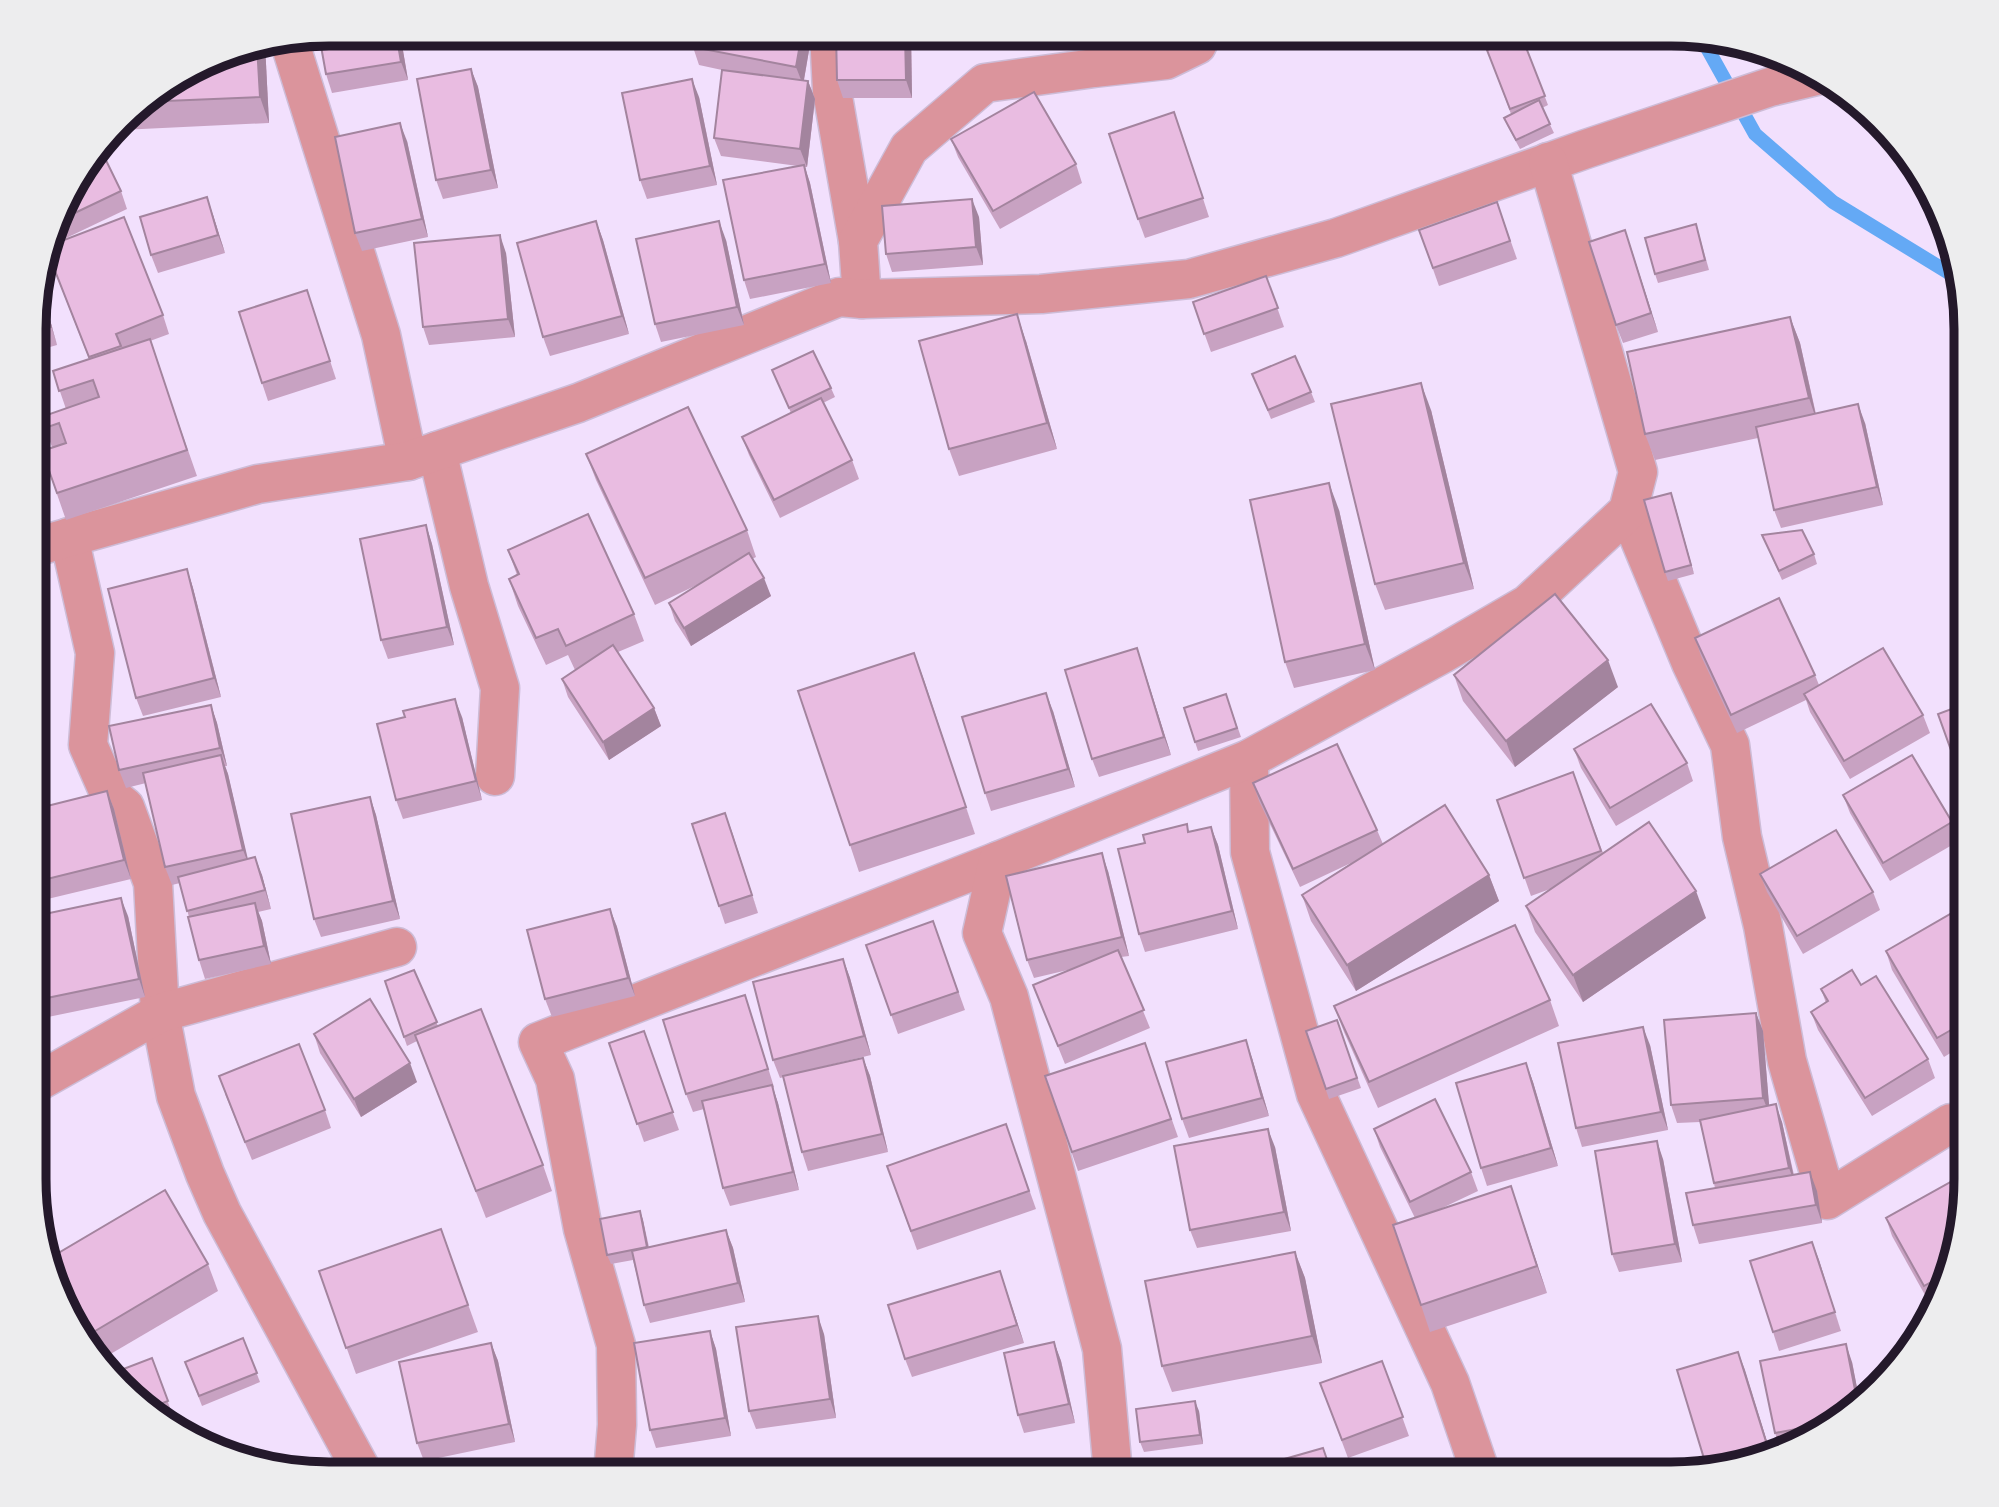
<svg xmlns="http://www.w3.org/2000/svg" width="1999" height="1507" font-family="'Titillium Web',sans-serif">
  <rect width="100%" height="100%" fill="#f2e0fd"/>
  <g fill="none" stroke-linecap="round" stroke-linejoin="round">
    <polyline stroke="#64a9f5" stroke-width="14" points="1701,37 1755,134 1833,202 1954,276"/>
    <g stroke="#cdbcd7" stroke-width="41">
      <g id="minor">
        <polyline points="829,33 832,91 858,241"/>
        <polyline points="289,40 381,335 408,461"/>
        <polyline points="862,299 858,241 909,148 985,83 1094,68 1166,60 1197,45 1202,34"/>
        <polyline points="437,451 469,586 500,688 495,776"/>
        <polyline points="1628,511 1691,663 1730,745 1742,837 1763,926 1787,1061 1827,1200 1951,1123 1965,1127"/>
        <polyline points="69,537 95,653 88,745 110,795 125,807 153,883 160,1013 176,1096 205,1174 222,1213 363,1473"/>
        <polyline points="35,547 258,484 408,461 578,403 839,297 862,299 1041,294 1189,279 1336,238 1586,149 1770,87 1816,76"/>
        <polyline points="1249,759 1250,852 1316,1094 1450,1383 1481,1474"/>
        <polyline points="34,1084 160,1013 397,947"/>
        <polyline points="613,1473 617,1425 616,1345 583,1229 555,1079 538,1042 998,861"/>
        <polyline points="1113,1473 1102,1349 1009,997 982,933 998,861 1249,759 1442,654 1528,604 1628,511 1638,472 1548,162"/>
      </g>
    </g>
    <use href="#minor" stroke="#db949c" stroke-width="38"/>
  </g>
  <g fill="#c8a2c2">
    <polygon points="400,33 408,80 332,93 326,74"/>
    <polygon points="812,33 804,80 808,81 815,99 807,167 805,167 810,183 831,283 750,299 744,280 798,166 721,156 714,138 722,70 699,65 693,47"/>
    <polygon points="911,34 912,98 843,98 837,80"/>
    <polygon points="1522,37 1548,105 1542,108 1554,133 1520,149 1508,127 1504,118 1511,114 1487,50"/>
    <polygon points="265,44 269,123 121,130 119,125 134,106 233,49"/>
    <polygon points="471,69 478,87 498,188 443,199 436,180"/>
    <polygon points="699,97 717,185 647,199 640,180"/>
    <polygon points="1181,131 1209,217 1145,238 1138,219"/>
    <polygon points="951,139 1076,164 1082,183 1000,229 958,157"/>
    <polygon points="407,141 428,237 362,251 355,233"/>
    <polygon points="73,181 121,191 127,209 62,240 57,228"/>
    <polygon points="1497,202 1517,259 1439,286 1419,230"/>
    <polygon points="213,215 225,253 158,273 151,255"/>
    <polygon points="979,217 983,265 892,272 886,254"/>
    <polygon points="596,221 603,240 629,334 550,356 543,337"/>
    <polygon points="1699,234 1709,270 1658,283 1655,274"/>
    <polygon points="726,240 744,325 661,342 655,324"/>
    <polygon points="1631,248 1658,332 1623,343 1616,325"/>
    <polygon points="506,253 515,337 429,345 423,327"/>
    <polygon points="48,254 163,315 169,334 150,341 197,476 66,520 42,451 52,447 41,417 66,409 53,371 89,359"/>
    <polygon points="1266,276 1284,327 1211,352 1193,302"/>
    <polygon points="39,281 57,345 36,351 36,290"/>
    <polygon points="307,290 336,379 268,401 262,383"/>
    <polygon points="1790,317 1800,343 1816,414 1865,423 1883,505 1781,528 1774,510 1758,438 1655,460 1645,434"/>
    <polygon points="1026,341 1057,449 959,476 949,449"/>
    <polygon points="772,370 831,388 835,397 823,403 852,460 859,479 780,518 749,455 742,437 791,413"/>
    <polygon points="1256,383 1311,392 1315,402 1271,419"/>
    <polygon points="1431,410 1474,589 1385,610 1375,584"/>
    <polygon points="586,454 747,530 756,557 752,559 771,596 691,646 675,621 669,603 701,583 655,605 596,480"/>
    <polygon points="1674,502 1694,574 1668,581 1665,572"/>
    <polygon points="1339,510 1375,670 1294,688 1285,662"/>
    <polygon points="426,525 432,544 454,645 388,659 381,640"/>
    <polygon points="1762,535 1814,554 1817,564 1782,580"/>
    <polygon points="508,550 634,614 644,641 618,652 654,708 661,726 609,760 568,697 562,679 575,670 568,655 546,665 518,606 509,579 517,575"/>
    <polygon points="187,569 193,588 221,697 143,716 136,698"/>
    <polygon points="1695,638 1815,675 1819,685 1923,715 1930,733 1850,779 1810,712 1806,700 1737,733 1701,656"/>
    <polygon points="1137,648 1171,755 1099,777 1092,759"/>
    <polygon points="914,653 975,834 859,872 850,845"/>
    <polygon points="1454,675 1618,687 1515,767 1463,701"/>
    <polygon points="1226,694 1241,737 1198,751 1195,742"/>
    <polygon points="211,705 217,723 227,766 225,766 228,774 247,859 262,875 271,909 258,912 262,921 271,964 205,979 199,960 189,917 180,883 172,885 165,867 146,783 126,788 119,770"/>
    <polygon points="1053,711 1075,787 991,811 985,793"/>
    <polygon points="462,717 482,800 403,819 396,800"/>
    <polygon points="1574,749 1687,763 1693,781 1616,826 1581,768"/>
    <polygon points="1573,772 1603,853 1706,918 1583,1002 1535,932 1526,906 1550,889 1531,896 1497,800"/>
    <polygon points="1253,783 1377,830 1383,844 1489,875 1499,901 1356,991 1311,921 1302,895 1351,863 1300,887 1259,801"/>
    <polygon points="107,791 114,809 131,879 35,902 35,809"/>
    <polygon points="1843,795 1952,822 1959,841 1890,881 1850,813"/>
    <polygon points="370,797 376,815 400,919 321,937 314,919"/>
    <polygon points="725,813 758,913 725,924 719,906"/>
    <polygon points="1187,824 1189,832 1211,827 1218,845 1238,929 1145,952 1139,934 1145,843"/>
    <polygon points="1108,871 1129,956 1121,957 1150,1028 1065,1064 1033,985 1072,969 1034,978 1027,960"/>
    <polygon points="1760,874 1873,892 1880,910 1803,954 1767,892"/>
    <polygon points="610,909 617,927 635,996 552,1017 545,999"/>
    <polygon points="128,916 145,997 48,1017 42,999"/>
    <polygon points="1965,920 1965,1044 1944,1057 1892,970 1886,951"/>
    <polygon points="933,921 965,1010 898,1034 866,945"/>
    <polygon points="843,959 850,978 871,1055 817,1068 863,1058 870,1076 888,1152 808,1171 802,1152 784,1077 780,1078 773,1060"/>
    <polygon points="414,970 438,1026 543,1165 552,1191 486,1218 417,1041 407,1046 385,981"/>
    <polygon points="1861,985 1928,1059 1935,1078 1872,1116 1818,1030 1811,1012 1826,1003 1821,989"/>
    <polygon points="1550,1000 1559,1026 1378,1108 1344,1032 1334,1006"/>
    <polygon points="751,1013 774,1087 773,1088 778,1103 799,1190 730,1206 723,1188 704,1109 693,1112 686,1094"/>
    <polygon points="1756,1013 1763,1031 1769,1106 1782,1122 1794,1175 1817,1191 1822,1223 1699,1244 1693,1225 1715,1188 1700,1122 1677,1123 1671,1105"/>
    <polygon points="1337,1020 1361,1088 1329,1099 1306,1031"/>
    <polygon points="644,1031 679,1130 644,1142 609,1043"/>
    <polygon points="314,1034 417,1082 361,1117 320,1053"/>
    <polygon points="34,1043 40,1064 34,1065"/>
    <polygon points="1145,1043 1178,1137 1078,1171 1045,1076"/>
    <polygon points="1650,1045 1668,1130 1582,1147 1576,1128"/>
    <polygon points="1252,1058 1269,1116 1189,1138 1182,1119"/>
    <polygon points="1526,1063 1533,1082 1558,1166 1487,1186 1481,1168"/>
    <polygon points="225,1094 325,1110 331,1128 252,1160"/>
    <polygon points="1006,1124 1036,1209 917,1250 887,1166"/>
    <polygon points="1374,1129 1471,1172 1478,1191 1438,1210 1511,1186 1547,1293 1430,1332 1421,1305 1415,1218 1380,1147"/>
    <polygon points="1275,1147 1291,1231 1197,1248 1190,1230"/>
    <polygon points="1663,1159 1682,1262 1619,1272 1612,1254"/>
    <polygon points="1965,1198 1943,1292 1938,1300 1930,1304 1892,1236 1886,1218"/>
    <polygon points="640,1211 643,1220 649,1247 726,1230 733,1248 745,1302 650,1323 644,1305 633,1260 611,1264 607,1255"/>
    <polygon points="441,1229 478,1332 356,1374 319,1271"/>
    <polygon points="1812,1242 1841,1331 1779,1351 1773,1332"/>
    <polygon points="1295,1252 1305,1278 1322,1363 1172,1392 1162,1366"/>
    <polygon points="208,1264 218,1291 102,1359 64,1309"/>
    <polygon points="1000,1271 1024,1343 912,1377 905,1359"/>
    <polygon points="710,1331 716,1349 731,1436 656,1448 650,1430"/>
    <polygon points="824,1334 836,1418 756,1429 749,1411"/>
    <polygon points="243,1338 260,1382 202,1406 185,1362"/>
    <polygon points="1054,1342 1061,1361 1075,1423 1024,1433 1018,1415"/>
    <polygon points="491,1343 498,1361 515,1442 424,1461 417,1443"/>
    <polygon points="1738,1352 1770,1451 1706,1465"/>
    <polygon points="152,1358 174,1419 168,1421 134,1401"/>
    <polygon points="1382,1361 1409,1436 1348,1458 1320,1383"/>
    <polygon points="1852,1362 1859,1398 1801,1443 1780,1448 1775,1433"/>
    <polygon points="1199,1411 1203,1444 1144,1452 1140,1442"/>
  </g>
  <g fill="#a3849e">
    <polygon points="396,33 400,33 408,80 401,62"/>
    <polygon points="802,33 812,33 803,85 796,67"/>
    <polygon points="905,34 911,34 912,98 906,80"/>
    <polygon points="265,44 269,123 260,97 257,45"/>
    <polygon points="471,69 478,87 498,188 491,170"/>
    <polygon points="692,79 699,97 717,185 710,166"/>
    <polygon points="808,81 815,99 807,167 800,149"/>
    <polygon points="400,123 407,141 428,237 422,219"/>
    <polygon points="804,165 810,183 831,283 825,264"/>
    <polygon points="207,197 213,215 225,253 218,235"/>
    <polygon points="972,199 979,217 983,265 976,247"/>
    <polygon points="596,221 603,240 629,334 622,316"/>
    <polygon points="719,221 726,240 744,325 737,307"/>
    <polygon points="1625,230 1631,248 1658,332 1651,313"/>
    <polygon points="500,235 506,253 515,337 508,319"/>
    <polygon points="39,281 57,345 38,283"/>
    <polygon points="1017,314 1026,341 1057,449 1047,423"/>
    <polygon points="1790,317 1800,343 1818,425 1809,398"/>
    <polygon points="1421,383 1431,410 1474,589 1464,563"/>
    <polygon points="1858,404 1865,423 1883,505 1877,487"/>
    <polygon points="1329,483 1339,510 1375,670 1365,644"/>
    <polygon points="1671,493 1674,502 1694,574 1691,565"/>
    <polygon points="426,525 432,544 454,645 447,627"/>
    <polygon points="187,569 193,588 221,697 214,678"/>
    <polygon points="764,578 771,596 691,646 684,628"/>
    <polygon points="1137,648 1143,666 1171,755 1164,737"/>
    <polygon points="914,653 924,680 975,834 966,807"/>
    <polygon points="1608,660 1618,687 1515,767 1506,741"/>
    <polygon points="1046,693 1053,711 1075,787 1068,769"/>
    <polygon points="455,699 462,717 482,800 476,781"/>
    <polygon points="211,705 217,723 227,766 220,748"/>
    <polygon points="654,708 661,726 609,760 603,742"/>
    <polygon points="221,755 228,774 250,868 243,850"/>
    <polygon points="107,791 114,809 131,879 124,860"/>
    <polygon points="370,797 376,815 400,919 393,901"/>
    <polygon points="725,813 732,832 758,913 752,895"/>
    <polygon points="1211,827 1218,845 1238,929 1232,911"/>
    <polygon points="1102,853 1108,871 1129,956 1122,937"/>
    <polygon points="255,857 262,875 271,909 265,890"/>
    <polygon points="1489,875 1499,901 1356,991 1347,965"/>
    <polygon points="1696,891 1706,918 1583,1002 1573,975"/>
    <polygon points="121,898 128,916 145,997 139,979"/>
    <polygon points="255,903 262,921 271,964 264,946"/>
    <polygon points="610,909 617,927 635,996 628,978"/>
    <polygon points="843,959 850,978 871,1055 864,1036"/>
    <polygon points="1756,1013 1763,1031 1770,1116 1763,1098"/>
    <polygon points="1643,1027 1650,1045 1668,1130 1661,1112"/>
    <polygon points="1246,1040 1252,1058 1269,1116 1262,1098"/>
    <polygon points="34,1043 40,1064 34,1049"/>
    <polygon points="863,1058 870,1076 888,1152 882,1134"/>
    <polygon points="410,1063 417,1082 361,1117 354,1099"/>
    <polygon points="1526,1063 1533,1082 1558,1166 1551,1148"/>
    <polygon points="772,1085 778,1103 799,1190 793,1172"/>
    <polygon points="1776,1104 1782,1122 1796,1187 1789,1168"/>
    <polygon points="1268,1129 1275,1147 1291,1231 1284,1212"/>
    <polygon points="1657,1141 1663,1159 1682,1262 1675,1244"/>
    <polygon points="1810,1172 1817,1191 1822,1223 1816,1205"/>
    <polygon points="1511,1186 1520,1213 1547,1293 1537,1266"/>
    <polygon points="640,1211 643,1220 650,1256 647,1247"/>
    <polygon points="726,1230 733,1248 745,1302 738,1283"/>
    <polygon points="1812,1242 1819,1260 1841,1331 1835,1312"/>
    <polygon points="1295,1252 1305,1278 1322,1363 1312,1336"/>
    <polygon points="1000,1271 1024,1343 1017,1325"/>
    <polygon points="818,1316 824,1334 836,1418 830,1399"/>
    <polygon points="710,1331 716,1349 731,1436 725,1418"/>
    <polygon points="1054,1342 1061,1361 1075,1423 1069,1404"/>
    <polygon points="491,1343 498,1361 515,1442 509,1424"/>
    <polygon points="1846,1344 1852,1362 1859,1398 1857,1400"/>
    <polygon points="1738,1352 1745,1370 1770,1451 1768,1448"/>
    <polygon points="1195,1401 1199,1411 1203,1444 1200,1435"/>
  </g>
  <g fill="#e9bce1" stroke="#a3849e" stroke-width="2">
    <polygon points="329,33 396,33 401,62 326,74 319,35"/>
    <polygon points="695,33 802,33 796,67 693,47"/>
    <polygon points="836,33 905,34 906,80 837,80"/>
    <polygon points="1522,37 1545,96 1510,109 1487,50"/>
    <polygon points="257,45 260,97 141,102 233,49"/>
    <polygon points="471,69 491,170 436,180 417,79"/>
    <polygon points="722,70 808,81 800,149 714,138"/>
    <polygon points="692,79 710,166 640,180 622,93"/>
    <polygon points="1034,92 1076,164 993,211 951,139"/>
    <polygon points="1539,100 1550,124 1516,140 1504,118"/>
    <polygon points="1174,112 1203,198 1138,219 1109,134"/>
    <polygon points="400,123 422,219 355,233 335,137"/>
    <polygon points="100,148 121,191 60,220 73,181"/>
    <polygon points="804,165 825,264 744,280 723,180"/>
    <polygon points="207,197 218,235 151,255 140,217"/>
    <polygon points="972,199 976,247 886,254 882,206"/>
    <polygon points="1497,202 1510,241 1433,268 1419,230"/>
    <polygon points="124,217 163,315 116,334 121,346 89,357 48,253 51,245"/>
    <polygon points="596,221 622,316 543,337 517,243"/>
    <polygon points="719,221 737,307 655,324 636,239"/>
    <polygon points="1696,224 1705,260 1655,274 1645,238"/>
    <polygon points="1625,230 1651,313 1616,325 1589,242"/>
    <polygon points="500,235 508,319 423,327 414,243"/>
    <polygon points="1266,276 1278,308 1204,334 1193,302"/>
    <polygon points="38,283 51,327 36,331 36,290"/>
    <polygon points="307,290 330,361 262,383 239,312"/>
    <polygon points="1017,314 1047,423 949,449 919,341"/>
    <polygon points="1790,317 1809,398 1645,434 1627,352"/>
    <polygon points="150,339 187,450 57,493 42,451 66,443 59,423 45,428 41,417 99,397 93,380 59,391 53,371"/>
    <polygon points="813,351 831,388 789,408 772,370"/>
    <polygon points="1295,356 1311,392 1268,410 1252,374"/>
    <polygon points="1421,383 1464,563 1375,584 1331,404"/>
    <polygon points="821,398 852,460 774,500 742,437"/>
    <polygon points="1858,404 1877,487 1774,510 1756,427"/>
    <polygon points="688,407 747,530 645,578 586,454"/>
    <polygon points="1329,483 1365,644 1285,662 1250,500"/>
    <polygon points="1671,493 1691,565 1665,572 1644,500"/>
    <polygon points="588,514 634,614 566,646 558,629 536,638 509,579 519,574 508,550"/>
    <polygon points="426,525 447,627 381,640 360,539"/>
    <polygon points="1802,530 1814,554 1779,571 1762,535"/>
    <polygon points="749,553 764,578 684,628 669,603"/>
    <polygon points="187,569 214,678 136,698 108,589"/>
    <polygon points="1555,594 1608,660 1506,741 1454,675"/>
    <polygon points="1779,598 1815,675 1731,715 1695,638"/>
    <polygon points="613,645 654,708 603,742 562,679"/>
    <polygon points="1137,648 1164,737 1092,759 1065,670"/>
    <polygon points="1883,648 1923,715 1844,761 1804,694"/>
    <polygon points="914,653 966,807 850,845 798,691"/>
    <polygon points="1046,693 1068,769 985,793 962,717"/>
    <polygon points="1226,694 1237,728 1195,742 1184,708"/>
    <polygon points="455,699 476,781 396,800 377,724 405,717 403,711"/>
    <polygon points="1651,704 1687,763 1610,808 1574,749"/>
    <polygon points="1965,704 1965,789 1938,714"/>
    <polygon points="211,705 220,748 119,770 109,726"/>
    <polygon points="1337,744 1377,830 1293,869 1253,783"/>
    <polygon points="221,755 243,850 165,867 143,773"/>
    <polygon points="1912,755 1952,822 1883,863 1843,795"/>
    <polygon points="1573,772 1601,851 1524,878 1497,800"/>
    <polygon points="107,791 124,860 35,882 35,809"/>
    <polygon points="370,797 393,901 314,919 291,814"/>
    <polygon points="1445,805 1489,875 1347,965 1302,895"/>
    <polygon points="725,813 752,895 719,906 692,824"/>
    <polygon points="1649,822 1696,891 1573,975 1526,906"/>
    <polygon points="1187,824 1188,832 1211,827 1232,911 1139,934 1118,849 1145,843 1143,835"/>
    <polygon points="1836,830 1873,892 1797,936 1760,874"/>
    <polygon points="1102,853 1122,937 1027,960 1006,876"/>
    <polygon points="255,857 265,890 187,911 178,877"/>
    <polygon points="121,898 139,979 42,999 34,965 35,916"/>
    <polygon points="255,903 264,946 199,960 188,917"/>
    <polygon points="610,909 628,978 545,999 527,930"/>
    <polygon points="1959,909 1965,920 1965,1022 1937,1038 1886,951"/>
    <polygon points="933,921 958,992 891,1015 866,945"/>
    <polygon points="1515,925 1550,1000 1369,1082 1334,1006"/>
    <polygon points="1118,950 1144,1010 1058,1046 1033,985"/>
    <polygon points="843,959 864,1036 773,1060 753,982"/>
    <polygon points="414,970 437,1022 404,1037 385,981"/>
    <polygon points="1852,970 1861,985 1876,976 1928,1059 1865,1098 1811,1012 1828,1001 1821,989"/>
    <polygon points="745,995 768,1069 686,1094 663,1020"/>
    <polygon points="370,999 410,1063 354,1099 314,1034"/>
    <polygon points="481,1009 543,1165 476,1191 415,1035"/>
    <polygon points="1756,1013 1763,1098 1671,1105 1664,1020"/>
    <polygon points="1337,1020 1357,1078 1326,1089 1306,1031"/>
    <polygon points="1643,1027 1661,1112 1576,1128 1558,1043"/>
    <polygon points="644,1031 673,1112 637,1124 609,1043"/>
    <polygon points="1246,1040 1262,1098 1182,1119 1166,1062"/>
    <polygon points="1145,1043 1171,1119 1072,1152 1045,1076"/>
    <polygon points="299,1044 325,1110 245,1142 219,1076"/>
    <polygon points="863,1058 882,1134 802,1152 783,1076"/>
    <polygon points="1526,1063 1551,1148 1481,1168 1456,1083"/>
    <polygon points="772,1085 793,1172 723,1188 702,1101"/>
    <polygon points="1435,1099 1471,1172 1410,1202 1374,1129"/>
    <polygon points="1776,1104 1789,1168 1714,1183 1700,1120"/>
    <polygon points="1006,1124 1029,1191 911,1231 887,1166"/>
    <polygon points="1268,1129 1284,1212 1190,1230 1174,1146"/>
    <polygon points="1657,1141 1675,1244 1612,1254 1595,1151"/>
    <polygon points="1810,1172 1816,1205 1693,1225 1686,1193"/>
    <polygon points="1965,1174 1965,1198 1947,1273 1924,1286 1886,1218"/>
    <polygon points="1511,1186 1537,1266 1421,1305 1393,1225"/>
    <polygon points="165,1190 208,1264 85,1337 64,1309 50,1258"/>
    <polygon points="640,1211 647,1247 607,1255 600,1219"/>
    <polygon points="441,1229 468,1305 346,1348 319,1271"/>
    <polygon points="726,1230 738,1283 644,1305 632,1251"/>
    <polygon points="1812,1242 1835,1312 1773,1332 1750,1261"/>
    <polygon points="1295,1252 1312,1336 1162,1366 1145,1281"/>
    <polygon points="1000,1271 1017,1325 905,1359 888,1305"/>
    <polygon points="818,1316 830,1399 749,1411 736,1327"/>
    <polygon points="710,1331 725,1418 650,1430 634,1343"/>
    <polygon points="243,1338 257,1373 199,1396 185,1362"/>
    <polygon points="1054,1342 1069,1404 1018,1415 1004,1353"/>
    <polygon points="491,1343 509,1424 417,1443 399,1362"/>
    <polygon points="1846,1344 1857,1400 1828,1423 1775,1433 1760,1361"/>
    <polygon points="1738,1352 1768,1448 1727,1461 1706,1465 1677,1370"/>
    <polygon points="152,1358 168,1401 147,1409 134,1401 113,1373"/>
    <polygon points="1382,1361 1403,1417 1342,1440 1320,1383"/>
    <polygon points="1195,1401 1200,1435 1140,1442 1136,1409"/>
    <polygon points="1323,1448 1332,1474 1263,1474 1260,1466"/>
    <polygon points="250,1451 255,1460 238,1456"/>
    <polygon points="324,1460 329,1473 310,1473 298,1470"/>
    <polygon points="993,1460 995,1473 909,1473 909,1471"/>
  </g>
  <path d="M0 0H1999V1507H0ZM329 46H1671A283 283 0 0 1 1954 329V1179A283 283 0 0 1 1671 1462H329A283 283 0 0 1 46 1179V329A283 283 0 0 1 329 46Z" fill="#ededee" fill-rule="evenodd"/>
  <path fill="none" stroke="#24192b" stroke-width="9" d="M329 46H1671A283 283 0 0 1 1954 329V1179A283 283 0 0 1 1671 1462H329A283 283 0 0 1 46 1179V329A283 283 0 0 1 329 46Z"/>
</svg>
